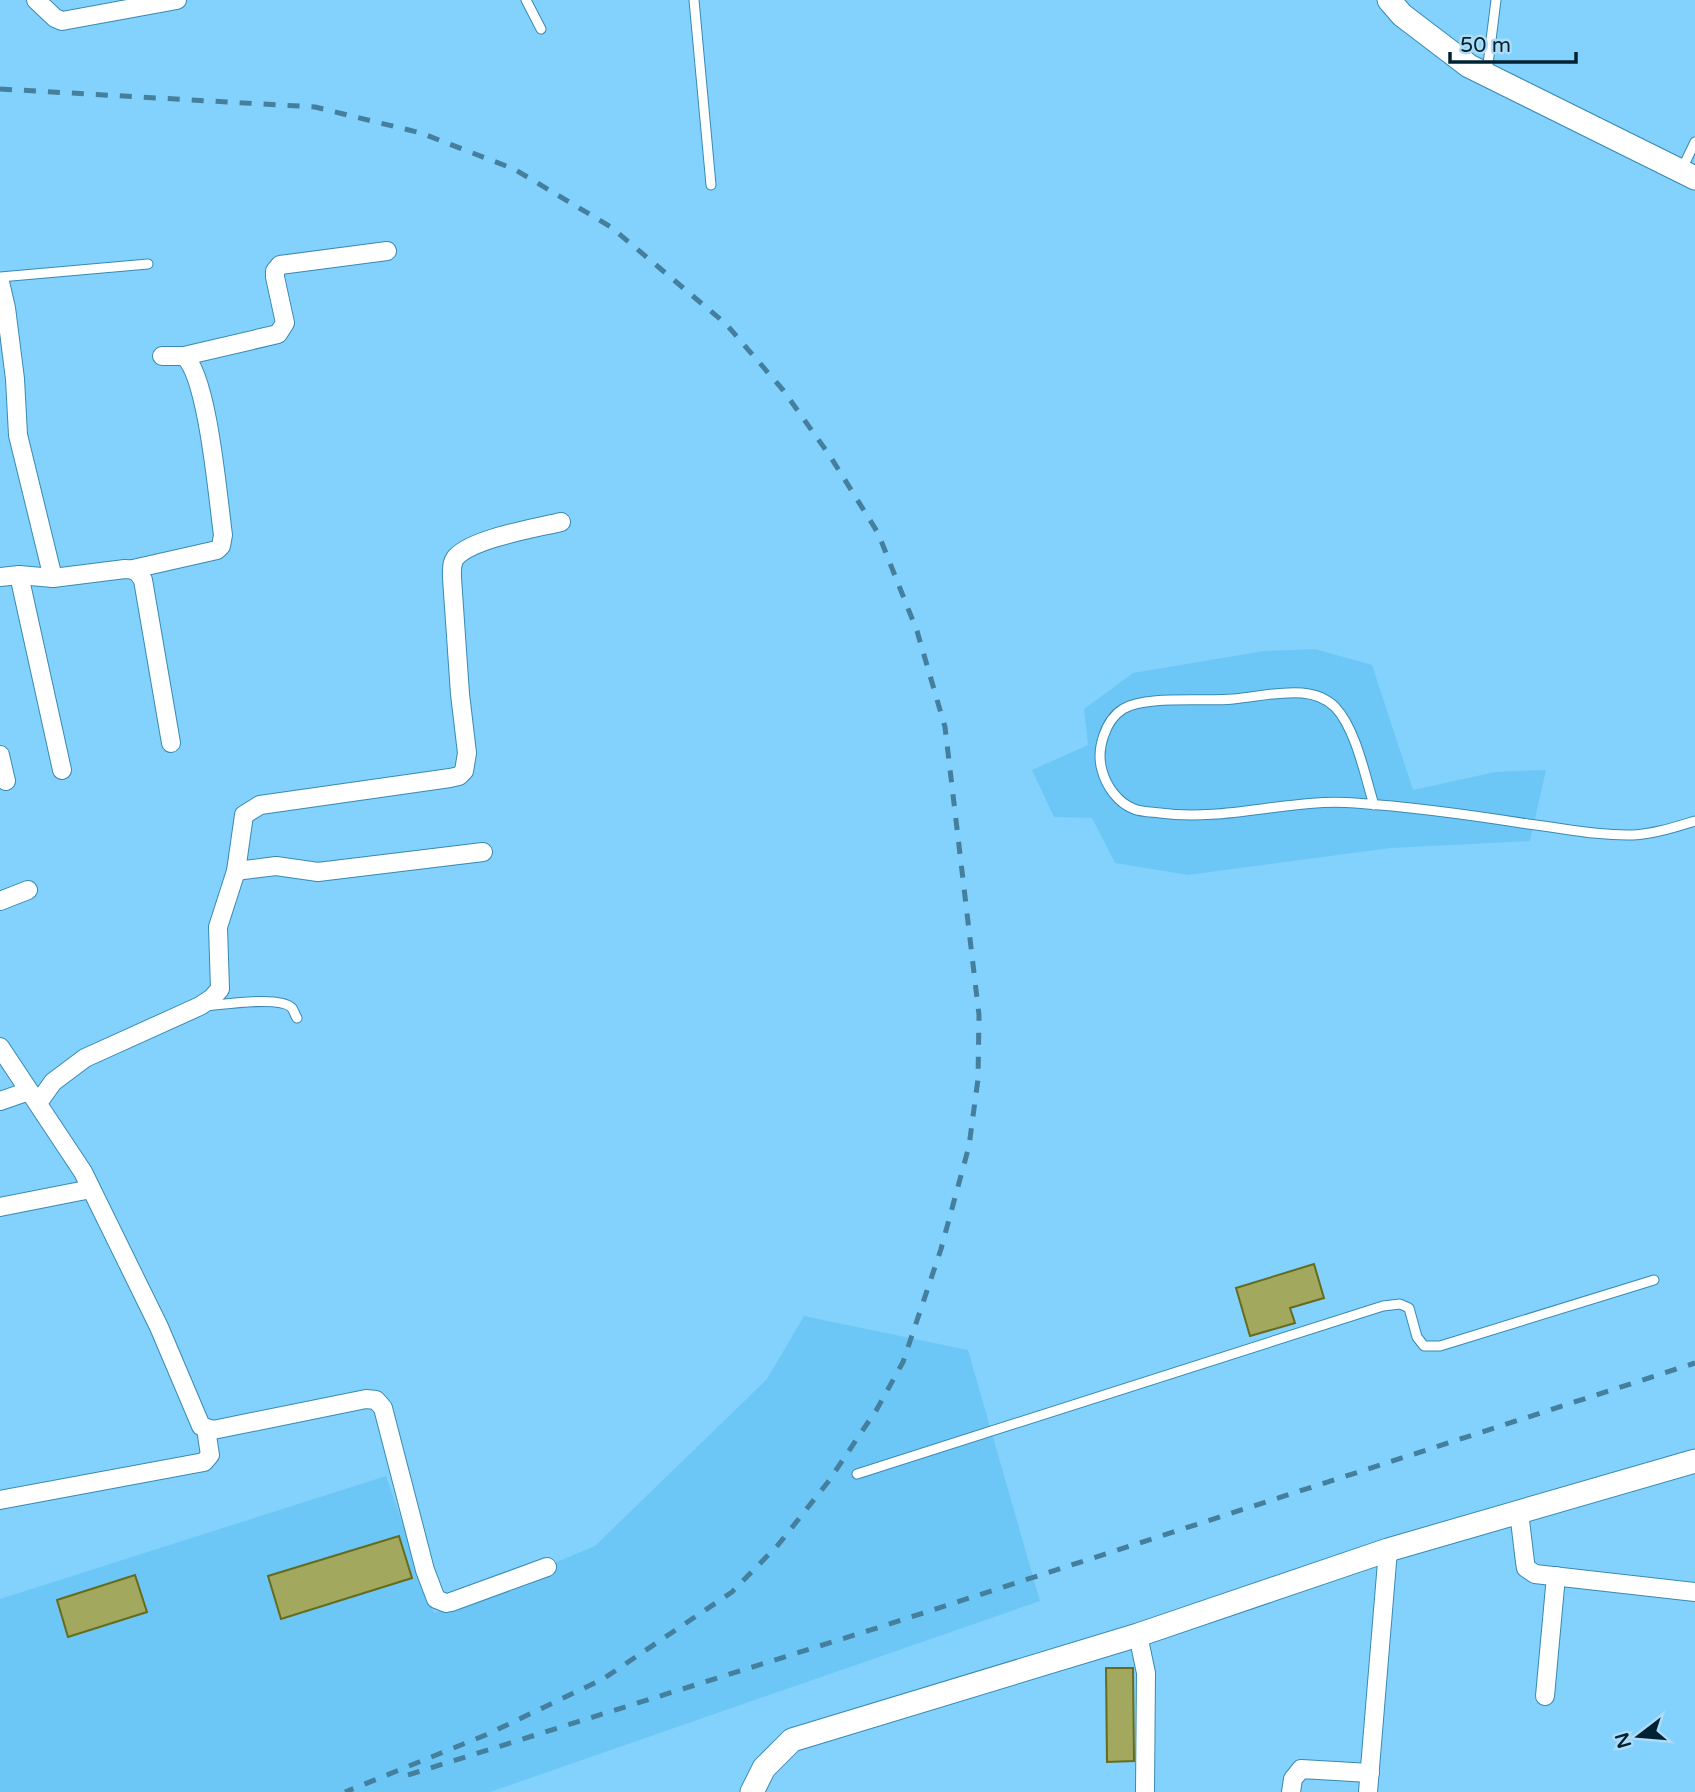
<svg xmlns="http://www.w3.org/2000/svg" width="1695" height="1792" font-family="'Varela Round',sans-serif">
  <rect width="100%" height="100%" fill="#82d2fd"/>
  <g fill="#6dc7f6">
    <polygon points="1315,649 1372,665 1413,790 1495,772 1546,770 1530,841 1391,848 1188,875 1115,863 1092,818 1054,817 1032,770 1088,745 1084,709 1133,673 1264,651"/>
    <polygon points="804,1316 968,1350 1040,1601 490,1792 0,1792 0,1599 386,1476 434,1613 595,1546 767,1379"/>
  </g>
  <g fill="#a2a85d" stroke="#666b1d" stroke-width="2">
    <polygon points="1314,1264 1324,1298 1290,1308 1295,1323 1250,1336 1236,1288"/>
    <polygon points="399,1536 412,1578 281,1619 268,1576"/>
    <polygon points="135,1575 147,1612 68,1637 57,1600"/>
    <polygon points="1106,1668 1133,1668 1134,1761 1107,1762"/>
  </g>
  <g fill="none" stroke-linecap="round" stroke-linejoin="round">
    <g stroke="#388ab2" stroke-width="11">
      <g id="lane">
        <polyline points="526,0 541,29"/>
        <polyline points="694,0 711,185"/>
        <polyline points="1487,72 1496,0"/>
        <polyline points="1682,169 1695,142"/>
        <polyline points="0,277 148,264"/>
        <path d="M1374 805C1365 776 1356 729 1335 707 1326 698 1314 694 1302 693 1279 691 1256 697 1233 699 1205 702 1146 695 1123 709 1105 720 1096 750 1102 770 1106 786 1118 803 1134 809 1142 812 1152 812 1160 813 1225 822 1290 798 1355 803 1413 807 1471 815 1528 824 1563 828 1598 836 1633 835 1654 834 1675 827 1695 821"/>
        <path d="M205 1006C222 1005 280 995 292 1008 294 1011 295 1015 297 1018"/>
        <polyline points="857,1474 1383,1306 1400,1304 1409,1308 1417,1337 1424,1346 1440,1346 1654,1280"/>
      </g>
    </g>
    <g stroke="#388ab2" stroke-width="20">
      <g id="street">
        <polyline points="36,0 55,18 62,21 177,0"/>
        <polyline points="0,282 6,308 15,379 18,435 53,578"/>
        <polyline points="184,356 278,334 285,323 275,277 275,271 280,265 387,251"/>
        <path d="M133 569 217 550 221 546 223 535C218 500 208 376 184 356H162"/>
        <polyline points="19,575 62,770"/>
        <path d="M0 577 19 575 53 578 125 569C135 569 138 572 143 580L171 743"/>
        <polyline points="0,755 6,781"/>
        <polyline points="236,871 276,866 318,872 483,852"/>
        <polyline points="0,901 28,890"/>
        <polyline points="0,1047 83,1172 159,1327 201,1426 213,1430 366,1399 376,1400 383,1408 425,1570 436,1599 446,1603 451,1602 547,1567"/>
        <polyline points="0,1101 29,1091"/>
        <path d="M38 1103 53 1082 85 1058 200 1006 212 998 220 989 218 927 236 871 244 815 260 805 450 778 459 776 464 771 467 753 460 694 452 578C452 571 451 563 456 557 474 538 536 528 561 522"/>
        <polyline points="0,1207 91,1189"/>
        <polyline points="0,1500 204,1462 210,1455 206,1429"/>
        <polyline points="1519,1512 1525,1562 1526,1568 1535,1574 1695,1592"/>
        <polyline points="1138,1635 1146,1673 1145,1792"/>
        <polyline points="1545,1696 1556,1576"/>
        <polyline points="1291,1792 1293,1779 1301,1769 1370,1773"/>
        <polyline points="1368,1792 1388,1550"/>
      </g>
    </g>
    <g stroke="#388ab2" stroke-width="25">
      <g id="secondary">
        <polyline points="1389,0 1402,15 1469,66 1695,178"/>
        <polyline points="752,1792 764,1768 792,1740 1138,1635 1388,1550 1695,1461"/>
      </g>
    </g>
    <use href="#lane" stroke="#fff" stroke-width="9"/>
    <use href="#street" stroke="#fff" stroke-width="18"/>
    <use href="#secondary" stroke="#fff" stroke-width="23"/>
    <g stroke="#447f9d" stroke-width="5" stroke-dasharray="12 12" stroke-linecap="butt">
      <polyline points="0,89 315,107 421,133 514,169 611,227 726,324 783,390 830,456 878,533 917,631 945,727 979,1015 978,1079 969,1146 941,1249 903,1362 877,1409 828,1482 778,1545 732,1592 603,1679 488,1734 345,1792"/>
      <polyline points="408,1775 880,1627 1695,1363"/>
    </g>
  </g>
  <g transform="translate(1639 1736) rotate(254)" stroke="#aedbf5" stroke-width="5" paint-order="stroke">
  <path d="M0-5L12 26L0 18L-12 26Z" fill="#002333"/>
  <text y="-10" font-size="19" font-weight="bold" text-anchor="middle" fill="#002333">N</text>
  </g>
  <path d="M1450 52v10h126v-10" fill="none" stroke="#002333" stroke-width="3.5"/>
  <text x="1460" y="52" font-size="21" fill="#002333" stroke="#aedbf5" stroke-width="5" paint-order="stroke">50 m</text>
</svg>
